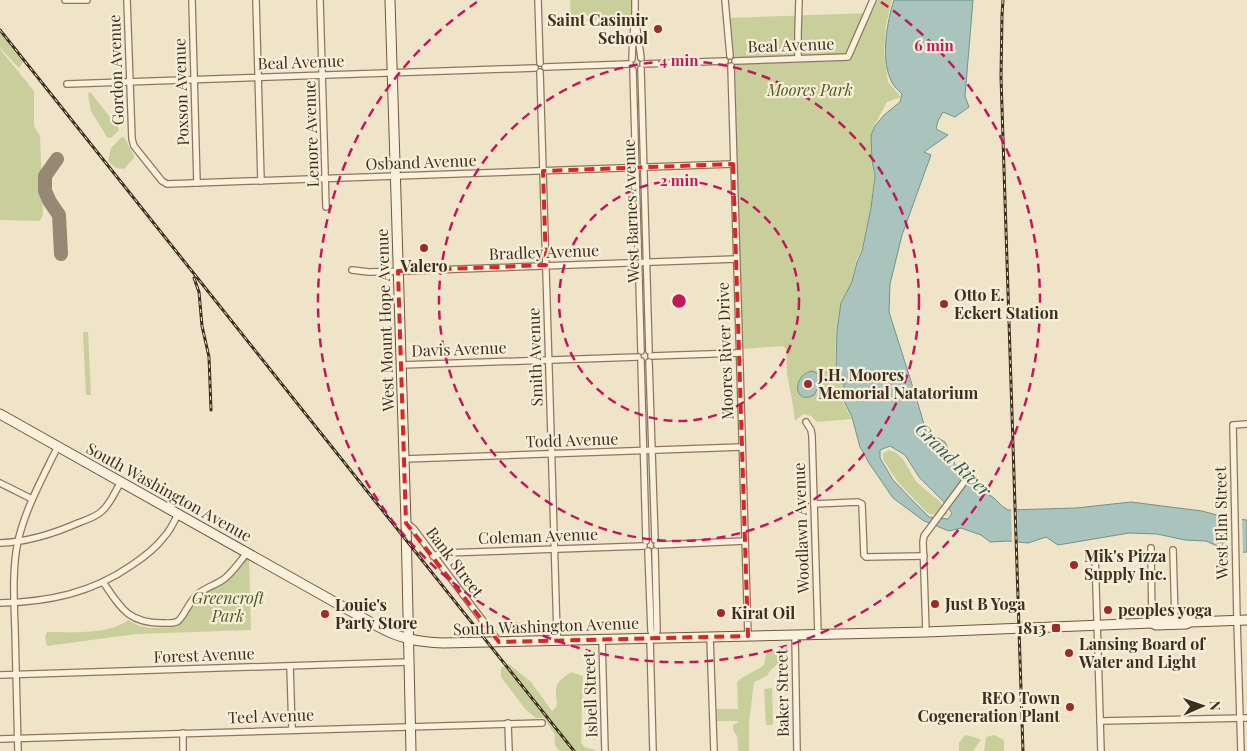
<svg xmlns="http://www.w3.org/2000/svg" width="1247" height="751" font-family="'Playfair Display',serif">
  <rect width="100%" height="100%" fill="#f0e4c8"/>
  <g fill="#c9cf9b">
    <polygon points="570,0 632,0 632,19 571,21"/>
    <polygon points="878,0 892,0 886,25 884,51 888,82 901,97 887,102 874,126 871,135 871,161 874,176 871,208 861,251 856,261 852,282 841,302 836,330 835,369 843,383 842,400 852,419 817,422 811,416 803,414 795,421 793,406 787,374 786,349 783,346 742,349 735,64 730,18 872,13"/>
    <polygon points="0,33 23,62 19,68 0,48"/>
    <polygon points="0,49 34,91 34,126 40,136 43,214 40,221 0,220"/>
    <polygon points="89,92 91,93 118,127 119,130 111,138 107,137 91,111 88,95"/>
    <polygon points="122,137 125,138 134,156 134,158 124,169 116,168 108,161 111,148"/>
    <polygon points="83,332 88,332 91,395 86,395"/>
    <path d="M889 450C893 451 896 453 899 455 907 463 910 473 916 481 926 493 944 500 948 515L940 516 927 513 898 482 891 472 883 459V453Z"/>
    <path d="M247 559H249L251 630 136 634 47 646 45 637 47 632C70 632 109 635 128 620L139 626 150 628 176 627 181 622 195 600 201 594 229 579 245 560Z"/>
    <path d="M767 649 777 652 783 656C780 666 771 666 767 676L754 682 749 722V751H738L737 736 733 730V725L738 722V721H715V709H738L737 682C744 675 756 671 764 665Z"/>
    <path d="M509 664 531 682 552 711 557 706C555 685 554 684 571 672L583 676 581 742 584 747 596 750 595 751H560C554 747 554 741 555 735L544 718H536L526 710 501 677V668Z"/>
    <polygon points="772,688 773,725 766,725 764,689"/>
    <polygon points="965,735 974,737 981,740 973,751 959,751 959,743"/>
    <polygon points="994,735 1004,740 1004,751 984,751 986,737"/>
  </g>
  <g fill="#a9c4bc" stroke="#6f938a" fill-rule="evenodd">
    <path d="M894 0H973L965 96 969 107 955 117 943 112 938 121 936 129 948 135 924 152 931 155 902 235 890 284 889 312 916 397 926 431 945 442 958 471 964 478 994 498 1002 506 1008 510 1076 508 1131 502 1202 511 1228 518 1247 520V552L1233 553 1206 541 1185 540 1157 534 1129 533 1058 545 1046 537 1028 543 1008 541 990 542 981 535 961 528 949 531 924 521 893 498 869 463 860 447 852 417 843 399 844 383 836 369 837 330 841 303 852 282 857 262 862 251 871 208 875 176 872 161 871 135 875 126 884 115 900 102 902 94C897 89 892 85 890 78 881 56 887 22 894 0ZM890 446 905 455 919 477 943 501 952 513 948 519 929 517 913 501 893 480 880 458V450Z"/>
    <path d="M812 371C825 375 819 386 814 395 793 406 792 375 812 371Z"/>
  </g>
  <g fill="#f0e4c8">
    <polygon points="1011,508 1017,508 1018,545 1012,544"/>
    <polygon points="1227,515 1242,517 1243,554 1230,555 1228,554"/>
  </g>
  <g fill="none" stroke-linecap="round" stroke-linejoin="round">
    <polyline stroke="#968974" stroke-width="14" points="57,159 45,176 45,191 50,202 59,215 61,254"/>
    <g stroke="#8d765c" stroke-width="8">
      <g id="street">
        <polyline points="65,0 87,0"/>
        <polyline points="127,0 132,139 134,146 162,181 167,184 733,164"/>
        <polyline points="192,0 197,183"/>
        <polyline points="256,0 261,181"/>
        <polyline points="320,0 326,207"/>
        <polyline points="538,0 540,63"/>
        <polyline points="635,0 635,21"/>
        <polyline points="725,0 730,56"/>
        <polyline points="798,58 798,33 799,0"/>
        <polyline points="632,59 633,35 635,21 638,35 641,58"/>
        <polyline points="735,61 848,57 873,0"/>
        <polyline points="643,64 725,61"/>
        <polyline points="731,66 748,636"/>
        <polyline points="545,67 630,64"/>
        <polyline points="641,69 649,351"/>
        <polyline points="633,70 641,351"/>
        <polyline points="540,72 557,634 559,640"/>
        <polyline points="67,84 535,68"/>
        <polyline points="352,270 369,272 405,271 736,259"/>
        <polyline points="651,356 739,353"/>
        <polyline points="641,361 646,541"/>
        <polyline points="649,362 655,540"/>
        <polyline points="401,365 638,357"/>
        <polyline points="806,422 811,430 812,436 818,634"/>
        <polyline points="404,459 742,447"/>
        <polyline points="0,483 32,499"/>
        <polyline points="814,504 858,502 862,504 864,555 866,557 924,556"/>
        <polyline points="406,523 413,528 499,642"/>
        <path d="M0 543C28 542 53 534 78 523 86 520 96 517 102 511 111 503 115 491 121 482"/>
        <polyline points="657,545 745,541"/>
        <polyline points="1151,548 1152,623"/>
        <polyline points="1173,550 1175,620"/>
        <polyline points="648,551 651,631 654,638"/>
        <polyline points="1095,553 1101,751"/>
        <polyline points="433,556 444,553 644,546"/>
        <path d="M103 582C121 608 128 623 162 623 167 623 174 624 178 621 183 618 190 600 198 594 206 587 216 585 224 579 233 572 240 561 247 553"/>
        <path d="M0 603C49 602 92 593 132 565 144 557 155 549 164 537 170 531 174 522 178 514"/>
        <polyline points="926,632 923,542 924,536 970,474"/>
        <polyline points="795,635 797,751"/>
        <polyline points="710,637 714,751"/>
        <polyline points="650,638 653,751"/>
        <polyline points="654,638 657,631 655,551"/>
        <polyline points="602,639 605,751"/>
        <polyline points="290,666 292,729"/>
        <polyline points="0,675 409,662"/>
        <polyline points="1100,721 1247,718"/>
        <polyline points="508,723 509,751"/>
        <polyline points="183,733 183,751"/>
        <polyline points="0,739 542,723"/>
        <path d="M18 751C17 710 16 670 15 629 14 600 12 569 18 541 26 507 43 477 58 446"/>
        <polyline points="1241,751 1237,620 1233,425 1247,424"/>
      </g>
    </g>
    <g stroke="#6f573f" stroke-width="11">
      <g id="secondary">
        <polyline points="390,0 406,523 411,751"/>
        <path d="M0 414 379 627C401 639 419 642 443 643L926 632 1152 623"/>
        <polyline points="1190,622 1186,619 1175,620 1156,620 1152,623 1156,625 1186,624 1190,622 1247,620"/>
      </g>
    </g>
    <use href="#street" stroke="#faf1dc" stroke-width="5.5"/>
    <use href="#secondary" stroke="#faf1dc" stroke-width="9"/>
    <g stroke="#3d2e20" stroke-width="3">
      <g id="rail">
        <polyline points="1003,0 1002,15 1001,77 1023,751"/>
        <polyline points="0,30 574,751"/>
        <polyline points="194,278 199,292 202,326 209,357 211,410"/>
      </g>
    </g>
    <use href="#rail" stroke="#f7eed8" stroke-width="1" stroke-dasharray="4" stroke-linecap="butt"/>
  </g>
  <path fill="none" stroke="#d62828" stroke-width="4" stroke-dasharray="10 6" stroke-linejoin="round" d="M733 164 748 636 499 642 406 523 398 271 546 265 543 171Z"/>
  <g fill="none" stroke="#c2185b" stroke-width="2.5" stroke-dasharray="9 6">
    <circle cx="679" cy="301" r="120"/>
    <circle cx="679" cy="301" r="240"/>
    <path d="M881 2A361 361 0 1 1 477 2"/>
  </g>
  <g fill="#9e2a2b" stroke="#f7eed8" stroke-width="2">
    <circle cx="658" cy="29" r="5"/>
    <circle cx="424" cy="248" r="5"/>
    <circle cx="944" cy="304" r="5"/>
    <circle cx="808" cy="384" r="5"/>
    <circle cx="1074" cy="565" r="5"/>
    <circle cx="935" cy="604" r="5"/>
    <circle cx="1108" cy="610" r="5"/>
    <circle cx="721" cy="613" r="5"/>
    <circle cx="325" cy="614" r="5"/>
    <rect x="1051" y="623" width="10" height="10" rx="2.5"/>
    <circle cx="1069" cy="653" r="5"/>
    <circle cx="1070" cy="707" r="5"/>
  </g>
  <g text-anchor="middle" stroke-width="4.5" stroke-linejoin="round" paint-order="stroke">
    <g font-size="16" font-weight="bold" fill="#3d2e20" stroke="#f7eed8" text-anchor="start">
      <text x="648" y="26" text-anchor="end">Saint Casimir<tspan x="648" dy="18">School</tspan></text>
      <text x="424" y="272" text-anchor="middle">Valero</text>
      <text x="954" y="301">Otto E.<tspan x="954" dy="18">Eckert Station</tspan></text>
      <text x="818" y="381">J.H. Moores<tspan x="818" dy="18">Memorial Natatorium</tspan></text>
      <text x="1084" y="562">Mik's Pizza<tspan x="1084" dy="18">Supply Inc.</tspan></text>
      <text x="945" y="610">Just B Yoga</text>
      <text x="335" y="611">Louie's<tspan x="335" dy="18">Party Store</tspan></text>
      <text x="1118" y="616">peoples yoga</text>
      <text x="731" y="619">Kirat Oil</text>
      <text x="1046" y="634" text-anchor="end">1813</text>
      <text x="1079" y="650">Lansing Board of<tspan x="1079" dy="18">Water and Light</tspan></text>
      <text x="1060" y="704" text-anchor="end">REO Town<tspan x="1060" dy="18">Cogeneration Plant</tspan></text>
    </g>
    <g font-size="16" fill="#3d2e20" stroke="#f7eed8">
      <text transform="translate(791 45) rotate(-2)" y="6">Beal Avenue</text>
      <text transform="translate(301 62) rotate(-2)" y="6">Beal Avenue</text>
      <text transform="translate(116 70) rotate(-92)" y="6">Gordon Avenue</text>
      <text transform="translate(181 92) rotate(-92)" y="6">Poxson Avenue</text>
      <text transform="translate(311 134) rotate(-92)" y="6">Lenore Avenue</text>
      <text transform="translate(421 162) rotate(-2)" y="6">Osband Avenue</text>
      <text transform="translate(631 211) rotate(-92)" y="6">West Barnes Avenue</text>
      <text transform="translate(544 252) rotate(-2)" y="6">Bradley Avenue</text>
      <text transform="translate(385 320) rotate(-92)" y="6">West Mount Hope Avenue</text>
      <text transform="translate(459 349) rotate(-2)" y="6">Davis Avenue</text>
      <text transform="translate(725 351) rotate(-92)" y="6">Moores River Drive</text>
      <text transform="translate(535 357) rotate(-92)" y="6">Smith Avenue</text>
      <text transform="translate(572 440) rotate(-2)" y="6">Todd Avenue</text>
      <text transform="translate(169 492) rotate(29)" y="6">South Washington Avenue</text>
      <text transform="translate(1221 523) rotate(-91)" y="6">West Elm Street</text>
      <text transform="translate(801 528) rotate(-92)" y="6">Woodlawn Avenue</text>
      <text transform="translate(538 536) rotate(-2)" y="6">Coleman Avenue</text>
      <text transform="translate(455 562) rotate(53)" y="6">Bank Street</text>
      <text transform="translate(546 626) rotate(-2)" y="6">South Washington Avenue</text>
      <text transform="translate(204 655) rotate(-2)" y="6">Forest Avenue</text>
      <text transform="translate(782 693) rotate(-91)" y="6">Baker Street</text>
      <text transform="translate(590 695) rotate(-92)" y="6">Isbell Street</text>
      <text transform="translate(271 716) rotate(-2)" y="6">Teel Avenue</text>
    </g>
    <g font-size="16" font-style="italic" fill="#4d5a26" stroke="#f7eed8">
      <text x="810" y="96">Moores Park</text>
      <text x="228" y="604">Greencroft<tspan x="228" dy="18">Park</tspan></text>
    </g>
    <g font-size="18" font-style="italic" fill="#2f5d5a" stroke="#f7eed8">
      <text transform="translate(953 460) rotate(44)" y="6">Grand River</text>
    </g>
  </g>
  <circle cx="679" cy="301" r="8" fill="#c2185b" stroke="#f7eed8" stroke-width="2.5"/>
  <g font-size="15" text-anchor="middle" font-weight="bold" fill="#c2185b" stroke="#f7eed8" stroke-width="4.5" stroke-linejoin="round" paint-order="stroke">
    <text x="934" y="51">6 min</text>
    <text x="679" y="66">4 min</text>
    <text x="679" y="186">2 min</text>
  </g>
  <g transform="translate(1202 706) rotate(88)" stroke="#f7eed8" stroke-width="4" paint-order="stroke">
  <path d="M0-4L9 19L0 12L-9 19Z" fill="#3d2e20"/>
  <text y="-8" font-size="14" font-weight="bold" text-anchor="middle" fill="#3d2e20">N</text>
  </g>
</svg>
